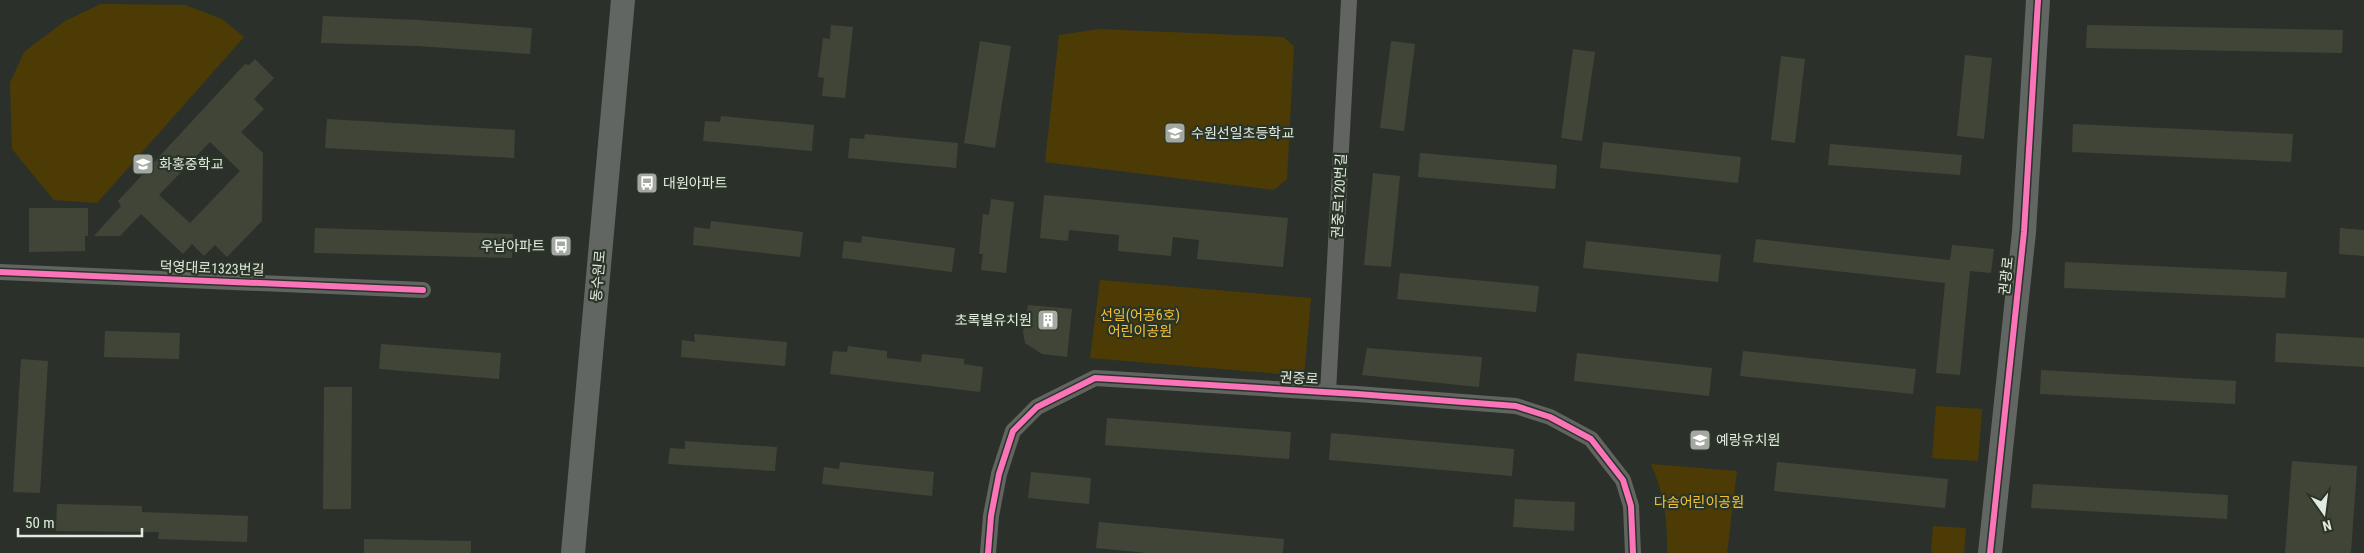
<svg xmlns="http://www.w3.org/2000/svg" width="2364" height="553" font-family="'Roboto Condensed','Noto Sans KR',sans-serif">
  <rect width="100%" height="100%" fill="#2b312a"/>
  <g fill="#4d3b06">
    <polygon points="101,4 185,5 222,19 244,37 97,203 54,200 12,149 10,83 24,52 65,21"/>
    <polygon points="1100,29 1283,37 1294,46 1287,179 1274,190 1045,162 1059,35"/>
    <polygon points="1100,280 1311,298 1304,376 1090,358"/>
    <polygon points="1936,406 1982,409 1978,461 1932,458"/>
    <path d="M1651 464 1737 471 1727 553H1667C1668 522 1664 493 1651 464Z"/>
    <polygon points="1933,526 1966,528 1964,553 1931,553"/>
  </g>
  <g fill="#414538" fill-rule="evenodd">
    <polygon points="323,16 418,20 532,28 530,54 417,46 321,43"/>
    <polygon points="831,25 853,27 845,98 822,96 824,78 818,77 823,38 830,39"/>
    <polygon points="2087,25 2343,30 2342,53 2086,48"/>
    <polygon points="980,41 1011,46 995,148 964,143"/>
    <polygon points="1391,41 1415,44 1404,131 1380,128"/>
    <polygon points="1573,49 1595,52 1582,141 1561,138"/>
    <polygon points="1965,55 1992,58 1984,139 1957,136"/>
    <polygon points="1781,56 1805,59 1795,143 1771,140"/>
    <path d="M255 59 274 78 254 99 264 109 241 132 263 153 262 221 227 257 215 245 204 256 192 244 183 254 141 214 120 236H94L121 206 118 201 245 64 249 65ZM210 142 240 171 190 223 159 195Z"/>
    <polygon points="721,116 814,125 812,151 703,141 705,121 720,122"/>
    <polygon points="327,119 515,130 514,158 325,148"/>
    <polygon points="2073,124 2293,134 2291,162 2072,152"/>
    <polygon points="865,134 958,143 956,168 848,158 850,138 864,139"/>
    <polygon points="1603,142 1741,157 1738,183 1600,168"/>
    <polygon points="1830,144 1962,155 1960,175 1828,165"/>
    <polygon points="1420,153 1557,165 1555,189 1418,177"/>
    <polygon points="1373,173 1400,176 1391,267 1364,265"/>
    <polygon points="1044,195 1288,218 1283,267 1197,259 1199,240 1173,237 1171,256 1118,251 1119,235 1069,230 1068,241 1040,238"/>
    <polygon points="991,199 1014,202 1006,273 981,270 983,254 979,254 983,214 989,215"/>
    <polygon points="29,208 88,208 88,236 85,236 85,251 29,252"/>
    <polygon points="711,221 803,232 800,257 693,245 694,227 710,229"/>
    <polygon points="315,228 513,234 512,258 314,253"/>
    <polygon points="2340,228 2364,230 2364,256 2339,254"/>
    <polygon points="862,236 955,248 952,272 842,258 844,241 861,243"/>
    <polygon points="1756,239 1950,260 1952,245 1994,249 1991,273 1970,271 1960,375 1936,373 1945,283 1753,262"/>
    <polygon points="1586,241 1721,255 1718,282 1583,268"/>
    <polygon points="2065,262 2287,272 2285,298 2064,288"/>
    <polygon points="1400,273 1539,286 1536,312 1397,299"/>
    <polygon points="1028,305 1072,309 1067,357 1042,354 1025,343 1023,332"/>
    <polygon points="105,331 180,333 179,359 104,357"/>
    <polygon points="2276,333 2364,338 2364,367 2275,362"/>
    <polygon points="694,334 787,342 785,366 681,357 682,340 695,342"/>
    <polygon points="381,344 501,353 499,379 379,369"/>
    <polygon points="848,346 887,351 887,358 921,362 922,354 964,359 964,364 983,367 980,392 830,374 833,351 847,352"/>
    <polygon points="1367,348 1482,357 1479,387 1362,375"/>
    <polygon points="1743,351 1916,369 1913,394 1740,376"/>
    <polygon points="1577,353 1712,368 1709,396 1574,381"/>
    <polygon points="21,359 48,361 40,493 13,492"/>
    <polygon points="2041,370 2236,381 2235,404 2040,394"/>
    <polygon points="324,387 352,387 351,509 323,509"/>
    <polygon points="1107,418 1291,432 1289,459 1105,445"/>
    <polygon points="1331,433 1514,449 1512,476 1329,460"/>
    <polygon points="685,441 777,447 775,471 668,464 670,448 685,449"/>
    <polygon points="2292,461 2357,466 2351,553 2285,553"/>
    <polygon points="840,462 934,472 932,496 822,484 824,467 839,469"/>
    <polygon points="1777,462 1948,479 1945,508 1774,491"/>
    <polygon points="1031,472 1091,478 1089,504 1028,498"/>
    <polygon points="2033,484 2228,495 2227,519 2031,508"/>
    <polygon points="1515,499 1575,502 1574,531 1513,527"/>
    <polygon points="57,504 142,506 142,512 248,516 247,542 158,539 159,532 56,531"/>
    <polygon points="1099,522 1284,539 1283,553 1147,553 1096,548"/>
    <polygon points="364,539 471,541 471,553 364,553"/>
  </g>
  <g fill="none" stroke-linecap="round" stroke-linejoin="round">
    <g stroke="#616461" stroke-width="16">
      <polyline points="0,272 423,290"/>
      <polyline points="1328,392 1349,0"/>
      <polyline points="988,553 991,516 999,474 1013,431 1037,407 1095,378 1357,394 1516,406 1550,417 1591,439 1623,480 1631,506 1633,553"/>
    </g>
    <g stroke="#626662" stroke-width="24">
      <polyline points="573,553 623,0"/>
      <polyline points="1990,553 2024,232 2038,0"/>
    </g>
    <g stroke="#2a3427" stroke-width="9">
      <g id="cycleway">
        <polyline points="0,272 423,290"/>
        <polyline points="988,553 991,516 999,474 1013,431 1037,407 1095,378 1357,394 1516,406 1550,417 1591,439 1623,480 1631,506 1633,553"/>
        <polyline points="1990,553 2024,232 2038,0"/>
      </g>
    </g>
    <use href="#cycleway" stroke="#fb73b8" stroke-width="6"/>
  </g>
  <defs>
    <g id="school-square" transform="scale(1.125)"><rect x="-9" y="-9" width="18" height="18" rx="4" fill="#a3a9a1" stroke="#2a3427"/><path d="M0-5L7-2L0 1L-7-2ZM-4 1L0 2.5L4 1V4Q0 6-4 4Z" fill="#fff"/></g>
    <g id="bus-square" transform="scale(1.125)"><rect x="-9" y="-9" width="18" height="18" rx="4" fill="#a3a9a1" stroke="#2a3427"/><path d="M-5-6H5V4H4V6H2V4H-2V6H-4V4H-5ZM-3.5-4V0h7V-4ZM-3.5 1.2v1.5H-2V1.2ZM2 1.2v1.5H3.5V1.2Z" fill="#fff"/></g>
    <g id="building-square" transform="scale(1.125)"><rect x="-9" y="-9" width="18" height="18" rx="4" fill="#a3a9a1" stroke="#2a3427"/><path d="M-4-6H4V6H1V3H-1V6H-4ZM-2.5-4.3h1.7v1.8h-1.7ZM.8-4.3h1.7v1.8H.8ZM-2.5-1h1.7V.8h-1.7ZM.8-1h1.7V.8H.8Z" fill="#fff"/></g>
  </defs>
  <g fill-rule="evenodd">
    <use href="#school-square" x="1175" y="133"/>
    <use href="#school-square" x="143" y="164"/>
    <use href="#bus-square" x="647" y="183"/>
    <use href="#bus-square" x="561" y="246"/>
    <use href="#building-square" x="1048" y="320"/>
    <use href="#school-square" x="1700" y="440"/>
  </g>
  <g text-anchor="middle" stroke-width="4.5" stroke-linejoin="round" paint-order="stroke">
    <g font-size="14" fill="#e3eae1" stroke="#2a3427" text-anchor="start">
      <text x="1191" y="138">수원선일초등학교</text>
      <text x="159" y="169">화홍중학교</text>
      <text x="663" y="188">대원아파트</text>
      <text x="545" y="251" text-anchor="end">우남아파트</text>
      <text x="1032" y="325" text-anchor="end">초록별유치원</text>
      <text x="1716" y="445">예랑유치원</text>
    </g>
    <g font-size="14" fill="#e3eae1" stroke="#2a3427">
      <text transform="translate(1339 196) rotate(-87)" y="5">권중로120번길</text>
      <text transform="translate(212 268) rotate(2)" y="5">덕영대로1323번길</text>
      <text transform="translate(598 276) rotate(-85)" y="5">동수원로</text>
      <text transform="translate(2006 276) rotate(-84)" y="5">권광로</text>
      <text transform="translate(1299 378) rotate(3)" y="5">권중로</text>
    </g>
    <g font-size="14" fill="#f4c034" stroke="#2a3427">
      <text x="1140" y="320">선일(어공6호)<tspan x="1140" dy="16">어린이공원</tspan></text>
      <text x="1699" y="507">다솜어린이공원</text>
    </g>
  </g>
  <g transform="translate(2324 513) rotate(166)" stroke="#2a3427" stroke-width="4" paint-order="stroke">
  <path d="M0-4L9 19L0 12L-9 19Z" fill="#e3eae1"/>
  <text y="-8" font-size="14" font-weight="bold" text-anchor="middle" fill="#e3eae1">N</text>
  </g>
  <path d="M18 528v8h124v-8" fill="none" stroke="#e3eae1" stroke-width="2.5"/>
  <text x="25" y="528" font-size="15" fill="#e3eae1" stroke="#2a3427" stroke-width="4" paint-order="stroke">50 m</text>
</svg>
